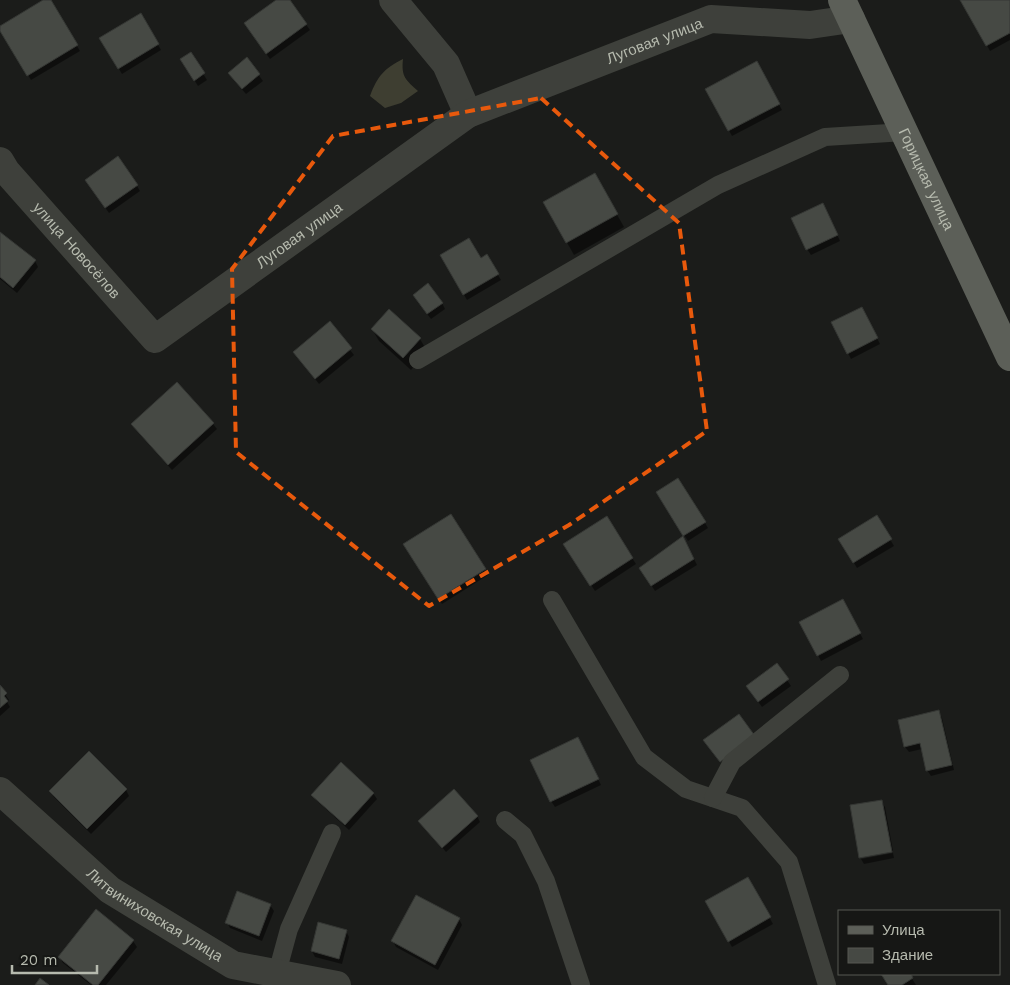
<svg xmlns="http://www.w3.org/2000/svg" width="1010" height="985" font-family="'Work Sans',sans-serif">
  <rect width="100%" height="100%" fill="#1b1c1a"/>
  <path fill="#3e3e31" d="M403 59C401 77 406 80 418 91L401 103 385 108 370 96C378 75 384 69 403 59Z"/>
  <g fill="#0007">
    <polygon points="45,0 49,0 80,51 31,80 0,27"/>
    <polygon points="278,0 288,0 310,30 270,59 245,24"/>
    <polygon points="962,0 1010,0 1010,40 990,51"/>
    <polygon points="141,15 161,50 122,74 101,39"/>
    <polygon points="190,53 207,80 198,86 185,65"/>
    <polygon points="247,59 263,81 246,94 233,79"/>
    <polygon points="757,63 782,110 732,136 707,89"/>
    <polygon points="594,174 624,227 574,255 544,202"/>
    <polygon points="90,186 137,186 140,191 109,213"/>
    <polygon points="826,210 840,241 811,255 807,249"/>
    <polygon points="0,234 35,261 38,267 17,293 0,279"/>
    <polygon points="441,255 480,260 487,256 501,280 467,300"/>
    <polygon points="417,301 442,303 445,309 431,319"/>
    <polygon points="389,311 420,339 427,351 411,370 379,341 372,329"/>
    <polygon points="865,314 880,344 851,359 848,353"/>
    <polygon points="329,323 354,355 319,384 294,352"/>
    <polygon points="177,384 213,424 217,429 172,470 136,430 132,424"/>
    <polygon points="657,492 705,523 708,528 688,541"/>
    <polygon points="450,516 488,575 442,604 405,545"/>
    <polygon points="877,517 894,546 857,568 840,540"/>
    <polygon points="606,518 636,564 595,591 568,550"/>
    <polygon points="686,543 697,565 655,591 641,569"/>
    <polygon points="842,600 863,639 821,661 801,622"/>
    <polygon points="787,680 791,686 762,707 751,692"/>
    <polygon points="0,687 9,700 7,702 10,707 0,716"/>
    <polygon points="939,712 942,718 954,770 931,776 927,770 922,749 909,752 905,747"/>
    <polygon points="581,744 601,785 555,807 551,801"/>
    <polygon points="126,790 129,796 91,834 54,797 51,791"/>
    <polygon points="373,793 377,799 349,830 316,800 313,795"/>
    <polygon points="881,801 885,807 893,851 861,857 861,858 851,806"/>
    <polygon points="477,816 480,822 446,852 420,821"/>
    <polygon points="893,853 894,858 864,864 861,859"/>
    <polygon points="748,879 773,924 732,947 707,902"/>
    <polygon points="270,905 274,911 262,941 230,928 227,922"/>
    <polygon points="459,919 462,925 438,970 396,947 393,941"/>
    <polygon points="346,931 349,937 342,964 315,957 312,951"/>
    <polygon points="133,941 137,947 106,985 91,985 63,963 59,957"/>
    <polygon points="883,974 909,974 916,985 889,985"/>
  </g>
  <g fill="#464944" stroke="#353734">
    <polygon points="43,0 51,0 78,45 27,76 0,31 0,26"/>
    <polygon points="276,0 290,0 307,24 266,54 244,23"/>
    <polygon points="960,0 1010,0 1010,33 986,46"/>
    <polygon points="141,13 159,44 118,69 99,38"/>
    <polygon points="191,52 205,73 194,81 180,59"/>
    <polygon points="247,57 260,74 242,89 228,73"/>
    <polygon points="757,61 780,104 728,131 705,89"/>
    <polygon points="118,156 138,185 105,208 85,180"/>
    <polygon points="595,173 618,214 566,243 543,202"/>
    <polygon points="823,203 838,235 806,250 791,218"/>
    <polygon points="0,232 36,260 13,288 0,277"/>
    <polygon points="469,238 481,258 487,254 499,274 463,295 440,255"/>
    <polygon points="428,283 443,303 427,314 413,295"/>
    <polygon points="862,307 878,338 847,354 831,322"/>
    <polygon points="389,309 421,338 403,358 371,329"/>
    <polygon points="330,321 352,348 315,379 293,352"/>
    <polygon points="177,382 214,423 168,465 131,424"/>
    <polygon points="678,478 706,522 683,536 656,492"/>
    <polygon points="451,514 486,569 438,599 403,544"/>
    <polygon points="877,515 892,539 853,563 838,539"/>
    <polygon points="607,516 633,558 590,586 563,544"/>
    <polygon points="683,536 694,559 651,586 639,568"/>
    <polygon points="843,599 861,633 817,656 799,622"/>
    <polygon points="777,663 789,679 758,702 746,686"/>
    <polygon points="0,685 7,693 4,696 8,701 0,708"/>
    <polygon points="939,710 952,765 926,771 920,743 904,747 898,720"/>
    <polygon points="739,714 755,736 720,762 703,740"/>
    <polygon points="578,737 599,779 550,802 530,760"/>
    <polygon points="89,751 127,789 87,829 49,791"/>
    <polygon points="341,762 374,793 345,825 311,795"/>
    <polygon points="454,789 478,816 442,848 418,821"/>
    <polygon points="882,800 892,852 859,858 850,805"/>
    <polygon points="748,877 771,917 728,942 705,901"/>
    <polygon points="237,891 271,904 259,936 225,923"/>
    <polygon points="416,895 460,918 435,965 391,941"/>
    <polygon points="96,909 134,940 98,985 93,985 58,957"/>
    <polygon points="318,922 347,930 339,959 311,951"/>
    <polygon points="881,974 911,974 913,978 902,985 888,985"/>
    <polygon points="40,978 49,985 35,985"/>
  </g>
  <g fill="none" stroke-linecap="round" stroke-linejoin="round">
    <g stroke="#3e403b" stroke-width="18">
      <polyline points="418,360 718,185 825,137 905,132"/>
      <polyline points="552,600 644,757 686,789 742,808 789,862 827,985"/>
      <polyline points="713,798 732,762 840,675"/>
      <polyline points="505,820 523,835 546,881 581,985"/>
      <polyline points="277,973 289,929 332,833"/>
    </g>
    <g stroke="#3e403b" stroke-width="28">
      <polyline points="393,0 446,64 468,114"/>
      <path id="s1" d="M0 161 6 171 155 339 468 114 711 19 810 25 851 19"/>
      <path id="s2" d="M0 791 110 890 233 965 337 985"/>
    </g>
    <path stroke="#5c5f58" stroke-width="28" id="s3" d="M842 0 1010 357"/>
  </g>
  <path fill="none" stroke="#e8590c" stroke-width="4" stroke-dasharray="10 6" stroke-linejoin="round" d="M541 98 679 223 707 431 569 525 429 606 236 452 232 269 333 136Z"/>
  <g text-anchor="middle" stroke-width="4" stroke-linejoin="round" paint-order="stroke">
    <g font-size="15" fill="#b6baae" stroke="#161715">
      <text dy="5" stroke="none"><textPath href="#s1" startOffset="822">Луговая улица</textPath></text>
      <text dy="5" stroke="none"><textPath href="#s3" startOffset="198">Горицкая улица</textPath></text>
      <text dy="5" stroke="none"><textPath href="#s1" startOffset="414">Луговая улица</textPath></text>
      <text dy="5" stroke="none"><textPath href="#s1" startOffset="118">улица Новосёлов</textPath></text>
      <text dy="5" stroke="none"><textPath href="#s2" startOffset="199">Литвиниховская улица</textPath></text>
    </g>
  </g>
  <rect x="838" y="910" width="162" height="65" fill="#161715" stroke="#565852"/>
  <rect x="848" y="926" width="25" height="8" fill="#5c5f58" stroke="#565852"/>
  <text x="882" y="935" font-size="15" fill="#b6baae">Улица</text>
  <rect x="848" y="948" width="25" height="15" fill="#464944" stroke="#565852"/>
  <text x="882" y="960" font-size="15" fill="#b6baae">Здание</text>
  <path d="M12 965v8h85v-8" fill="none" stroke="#b6baae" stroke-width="2.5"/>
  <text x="20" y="965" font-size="15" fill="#b6baae" stroke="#161715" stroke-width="4" paint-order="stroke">20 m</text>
</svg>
